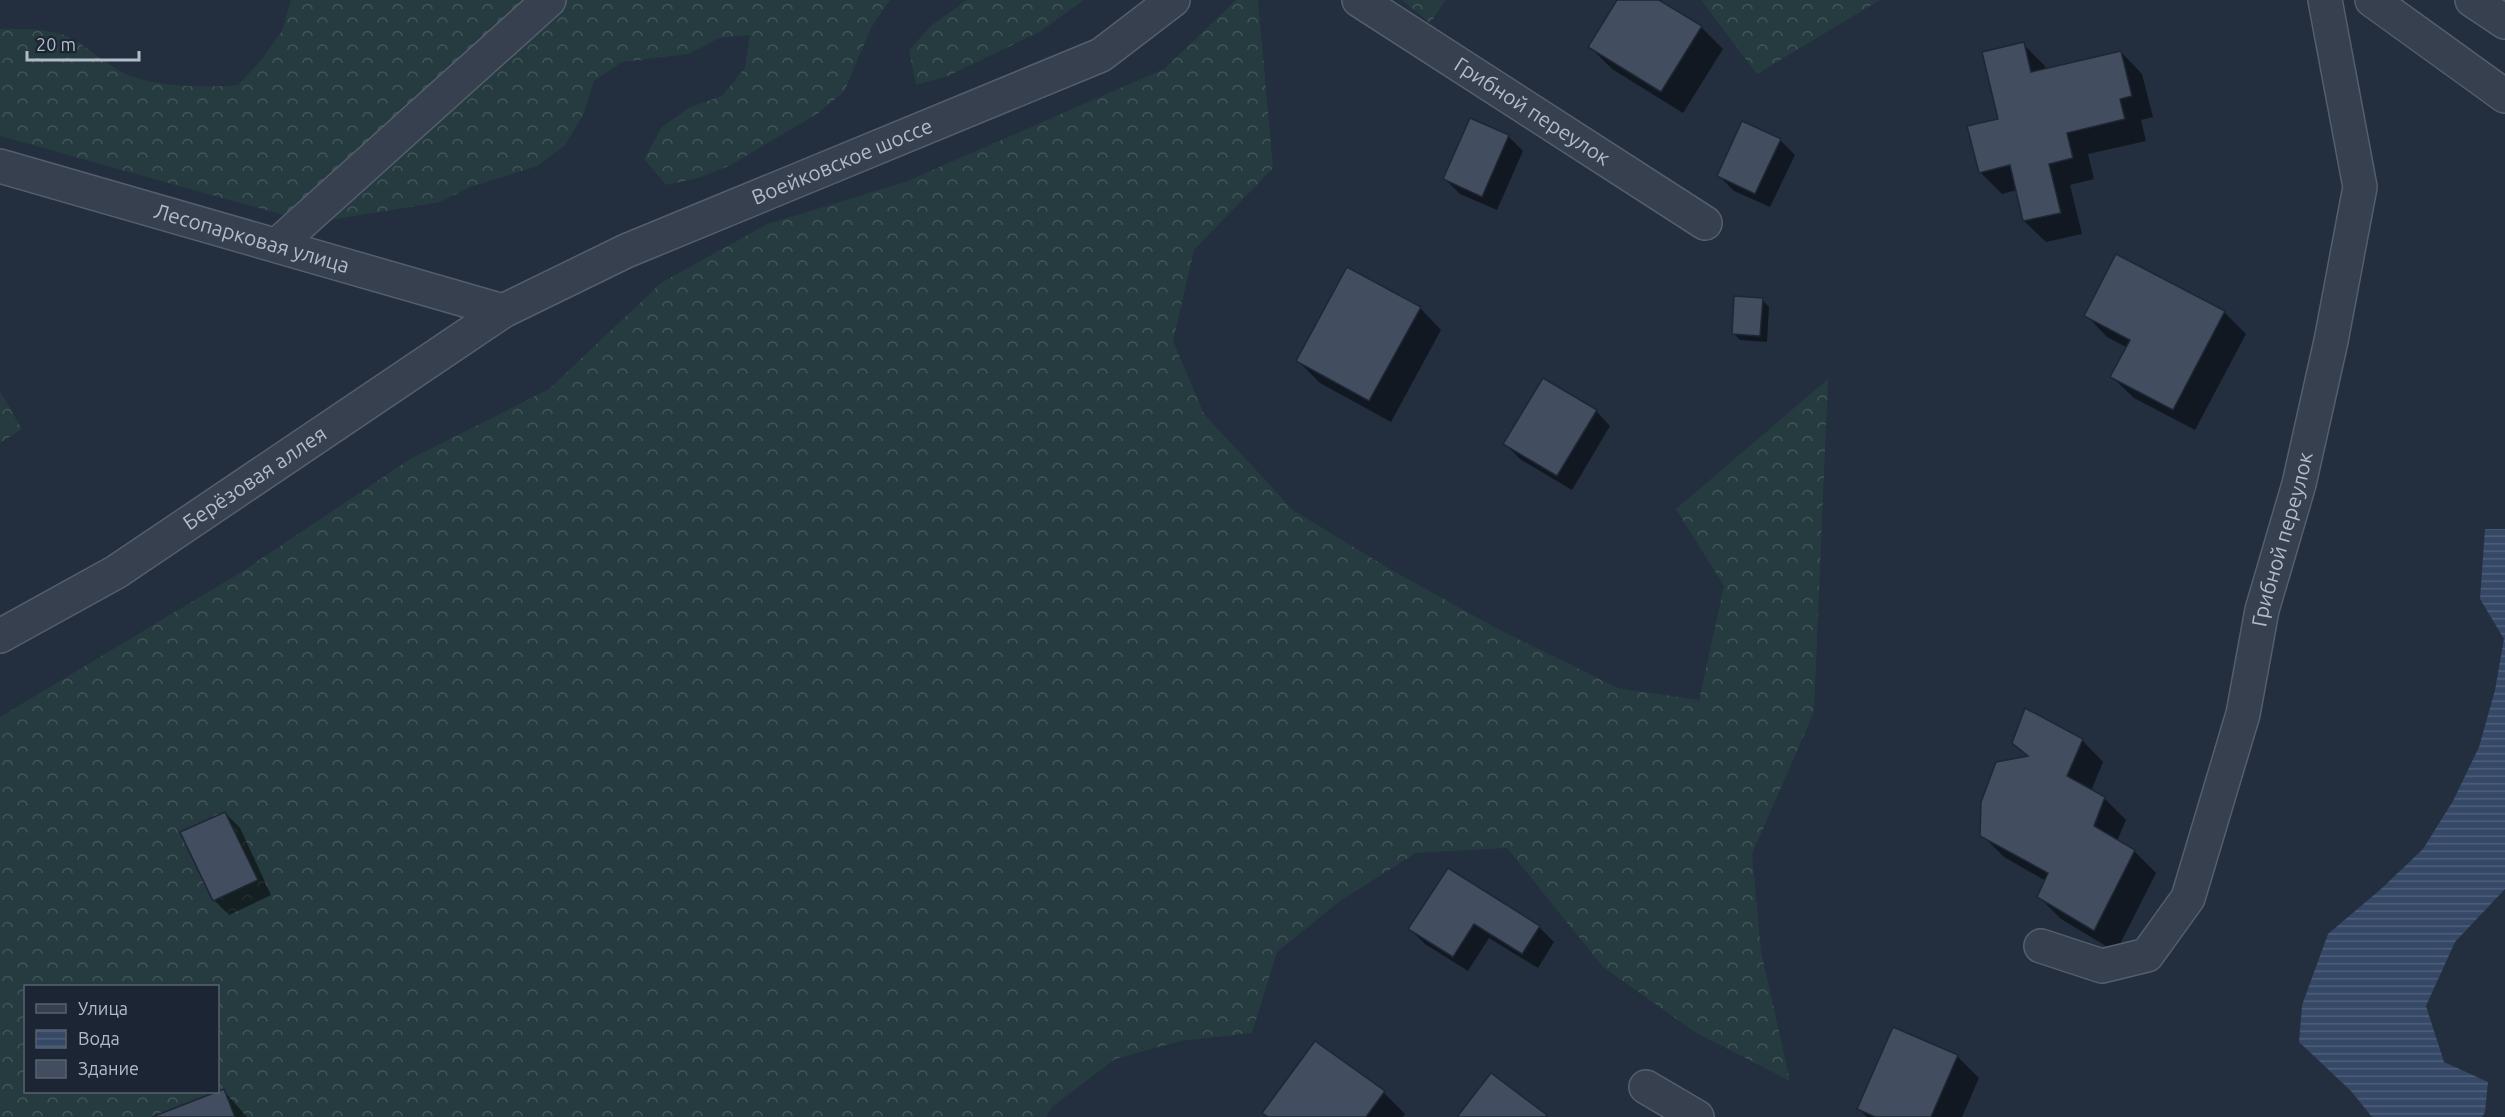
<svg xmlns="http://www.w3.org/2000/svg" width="2505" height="1117" font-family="Ubuntu,sans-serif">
  <defs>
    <pattern id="forest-crowns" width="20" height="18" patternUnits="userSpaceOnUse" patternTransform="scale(1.5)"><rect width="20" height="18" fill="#253b3f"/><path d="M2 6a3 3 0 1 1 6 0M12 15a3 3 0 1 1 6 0" fill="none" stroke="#425559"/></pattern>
    <pattern id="water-rules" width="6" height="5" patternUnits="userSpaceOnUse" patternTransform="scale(1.5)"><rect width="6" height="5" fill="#354866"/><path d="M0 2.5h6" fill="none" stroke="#50607b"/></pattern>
  </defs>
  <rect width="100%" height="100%" fill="#232e3e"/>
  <g fill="url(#forest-crowns)" fill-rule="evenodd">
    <path d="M291 0H890L871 28 844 92 817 114 731 165 699 178 666 185 644 159 662 127 690 107 722 96 745 68 750 35 719 38 689 54 622 62 594 81 584 113 565 145 538 166 470 187 440 202 312 223 0 136V29C22 29 48 28 69 37 88 47 104 63 124 73 152 87 207 88 238 85L261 60 282 31Z"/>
    <polygon points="967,0 1084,0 1041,31 948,76 916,85 909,50 932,25"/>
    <path d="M1236 0H1258L1273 168 1194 250 1173 341 1204 414 1293 510 1388 568 1500 630 1618 688 1699 700 1724 586 1676 509 1828 379 1814 712 1752 854 1761 951 1790 1081 1695 1032 1603 967 1507 848 1416 853 1340 901 1277 952 1252 1033 1181 1041 1115 1059 1052 1107 1046 1117H0V717L243 571 410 459 549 389 661 283 767 224 905 182 1164 69ZM26 986H218V1092H26Z"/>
    <polygon points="1402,0 1446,0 1430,23"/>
    <polygon points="1701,0 1880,0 1757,74"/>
    <polygon points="0,391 22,429 0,443"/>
  </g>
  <polygon fill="url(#water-rules)" points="2485,529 2505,529 2505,889 2455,942 2426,1006 2444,1062 2488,1082 2485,1112 2482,1117 2372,1117 2351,1091 2299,1042 2302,1005 2328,934 2381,889 2423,849 2453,801 2479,747 2495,690 2504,639 2480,599"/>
  <g fill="#0007">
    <polygon points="1619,0 1656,0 1701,27 1723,49 1683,113 1612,69 1590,47"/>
    <polygon points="2023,44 2045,66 2046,70 2121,52 2142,74 2153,117 2141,120 2146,141 2088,154 2094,179 2070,185 2082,234 2046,242 2024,221 2017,190 2002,194 1980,172 1999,120"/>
    <polygon points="1508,136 1523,151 1497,210 1460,194 1445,179"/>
    <polygon points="1780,140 1795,155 1770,207 1734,191 1719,176"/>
    <polygon points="1762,300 1769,307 1767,342 1740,340 1733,333"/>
    <polygon points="1420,308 1441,330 1391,422 1320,383 1298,361"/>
    <polygon points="2224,312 2246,334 2195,430 2134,398 2112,377 2128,348 2107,337 2086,315"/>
    <polygon points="1596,411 1610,426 1572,490 1520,459 1505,444"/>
    <polygon points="2082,740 2103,762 2091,791 2104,798 2126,820 2117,841 2134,851 2156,873 2116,952 2061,919 2039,897 2046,881 2004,857 1982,835 2029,758 2014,743"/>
    <polygon points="225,813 240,828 271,895 229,915 214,900"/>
    <polygon points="1448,870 1539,927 1554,942 1538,968 1489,938 1468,971 1425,944 1410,929"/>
    <polygon points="1957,1056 1979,1078 1962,1117 1867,1117 1859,1109"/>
    <polygon points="224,1091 247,1117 156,1117"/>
    <polygon points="1384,1093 1405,1114 1403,1117 1268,1117"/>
  </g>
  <g fill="#424d60" stroke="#1e2735" stroke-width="1.5">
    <polygon points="1617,0 1659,0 1702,26 1661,92 1588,47"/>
    <polygon points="2024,42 2031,72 2121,51 2132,96 2120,99 2125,119 2067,133 2073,158 2049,164 2061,213 2023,221 2010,165 1979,173 1967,126 1998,119 1982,52"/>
    <polygon points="1470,118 1509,135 1482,197 1443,179"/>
    <polygon points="1742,121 1781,139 1755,194 1717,176"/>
    <polygon points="2116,254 2225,311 2173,410 2110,377 2130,340 2084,316"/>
    <polygon points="1347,267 1421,307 1369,401 1296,361"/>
    <polygon points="1734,296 1763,298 1760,336 1732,334"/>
    <polygon points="1543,378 1597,410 1557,476 1503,444"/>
    <polygon points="2025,708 2083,739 2067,776 2105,797 2094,826 2135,850 2094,931 2037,897 2048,873 1980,836 1981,802 1996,762 2028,756 2012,743"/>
    <polygon points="225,812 258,880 213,901 180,832"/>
    <polygon points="1448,868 1540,926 1522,954 1474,924 1453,957 1408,929"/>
    <polygon points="1893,1027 1958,1055 1931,1117 1875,1117 1857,1109"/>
    <polygon points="1315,1041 1385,1091 1366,1117 1268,1117 1262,1113"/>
    <polygon points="1491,1073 1547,1115 1545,1117 1457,1117"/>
    <polygon points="224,1089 235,1117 152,1117"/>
  </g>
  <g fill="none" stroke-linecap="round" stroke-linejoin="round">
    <g stroke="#555e6c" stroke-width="36">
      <g id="minor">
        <path id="s1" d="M1359 0 1705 223"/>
        <polyline points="2372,0 2505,96"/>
        <polyline points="2472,0 2505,22"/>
        <path id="s2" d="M0 166 503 311"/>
        <polyline points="277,245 549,0"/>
        <path id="s3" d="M0 636 116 572 503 311 626 251 1101 55 1173 0"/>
        <path id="s4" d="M2041 946 2102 966 2147 955 2188 898 2243 714 2262 610 2299 484 2331 341 2360 187 2325 0"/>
        <polyline points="1646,1087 1697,1117"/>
      </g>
    </g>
    <use href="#minor" stroke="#37404e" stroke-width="33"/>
  </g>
  <g text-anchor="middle" stroke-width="6" stroke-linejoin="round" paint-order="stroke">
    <g font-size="21" fill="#b3bbc9" stroke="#1c2533">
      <text dy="7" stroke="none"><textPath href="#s1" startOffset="206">Грибной переулок</textPath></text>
      <text dy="7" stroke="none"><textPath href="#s3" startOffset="970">Воейковское шоссе</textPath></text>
      <text dy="7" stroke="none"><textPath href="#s2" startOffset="262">Лесопарковая улица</textPath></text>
      <text dy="7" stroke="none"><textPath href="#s3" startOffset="300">Берёзовая аллея</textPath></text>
      <text dy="7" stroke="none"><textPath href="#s4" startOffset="552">Грибной переулок</textPath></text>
    </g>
  </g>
  <rect x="24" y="985" width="195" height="108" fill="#1c2533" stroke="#58616f" stroke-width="1.5"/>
  <rect x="36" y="1004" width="30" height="9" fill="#37404e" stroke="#58616f" stroke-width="1.5"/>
  <text x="78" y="1015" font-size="18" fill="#b3bbc9">Улица</text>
  <rect x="36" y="1030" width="30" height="18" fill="url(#water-rules)" stroke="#58616f" stroke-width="1.5"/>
  <text x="78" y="1045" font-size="18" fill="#b3bbc9">Вода</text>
  <rect x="36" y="1060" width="30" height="18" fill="#424d60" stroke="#58616f" stroke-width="1.5"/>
  <text x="78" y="1075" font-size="18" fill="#b3bbc9">Здание</text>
  <path d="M27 51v9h112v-9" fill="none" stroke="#b3bbc9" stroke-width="3"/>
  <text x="36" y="51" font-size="18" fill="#b3bbc9" stroke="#1c2533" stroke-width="4.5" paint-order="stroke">20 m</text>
</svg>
